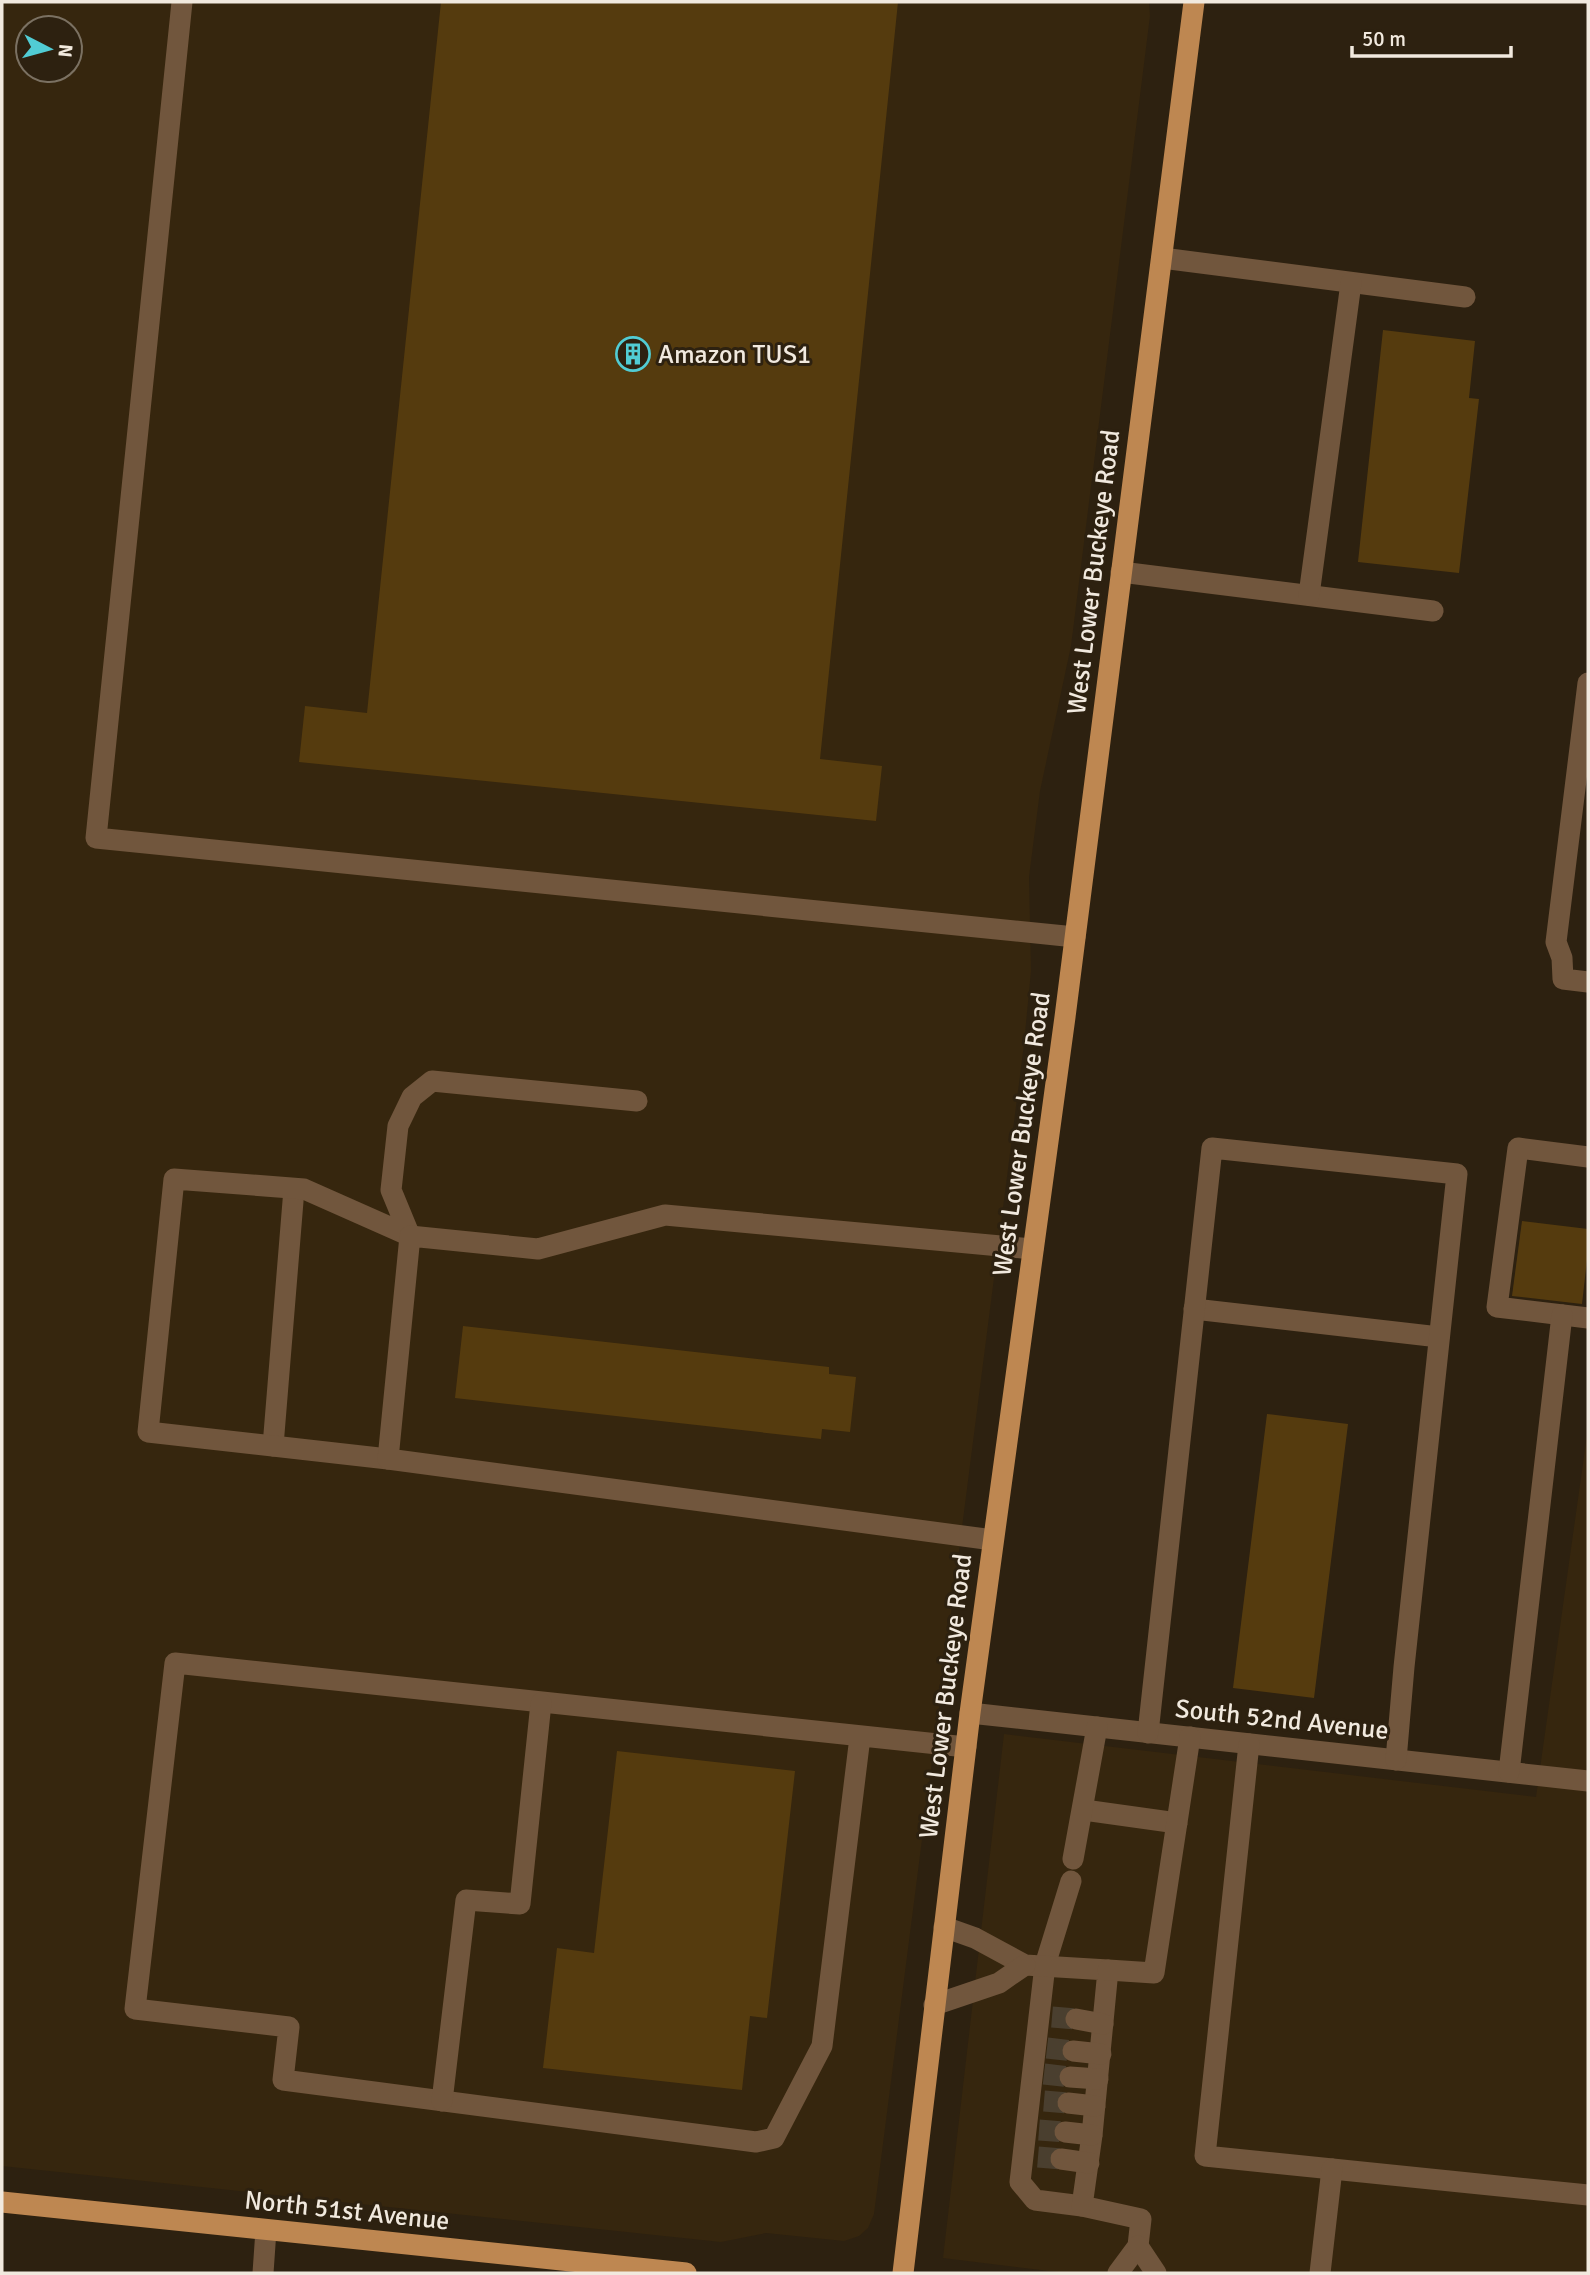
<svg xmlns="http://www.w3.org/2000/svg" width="1590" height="2275" font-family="Signika,sans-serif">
  <rect width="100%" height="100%" fill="#2d2110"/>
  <g fill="#36260e" fill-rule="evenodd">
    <path d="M2 2H1149L1150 16 1071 646 1040 791 1029 877 1031 971 1024 1044 874 2214 868 2228 859 2236 844 2241 766 2233 721 2242 2 2166ZM28 28H70V70H28Z"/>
    <polygon points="1588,1428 1588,2273 1066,2273 943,2258 1004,1734 1536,1797"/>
  </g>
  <g fill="#553b0e">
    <polygon points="441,2 898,2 820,759 882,766 876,821 299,762 305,706 367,713"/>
    <polygon points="1383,330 1475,341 1469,398 1479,399 1459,573 1358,562"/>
    <polygon points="1522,1221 1588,1229 1588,1251 1582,1304 1512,1296"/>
    <polygon points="463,1326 829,1367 829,1374 856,1377 850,1432 822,1429 821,1439 455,1398"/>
    <polygon points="1267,1414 1348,1424 1314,1698 1233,1688"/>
    <polygon points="617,1751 795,1771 767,2018 750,2016 742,2090 543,2068 557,1948 594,1953"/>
  </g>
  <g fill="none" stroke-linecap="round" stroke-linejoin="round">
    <g stroke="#4a3f2f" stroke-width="21" stroke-dasharray="21 10" stroke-linecap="butt">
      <polyline points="1052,2017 1076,2019"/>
      <polyline points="1047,2048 1073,2051"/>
      <polyline points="1044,2074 1070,2077"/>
      <polyline points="1044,2101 1068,2103"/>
      <polyline points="1039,2130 1065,2132"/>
      <polyline points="1038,2157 1061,2159"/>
    </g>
    <g stroke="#71563d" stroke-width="21">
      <polyline points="182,2 96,838 1075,937"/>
      <polyline points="1162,258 1465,297"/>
      <polyline points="1121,572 1433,611"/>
      <polyline points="1309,595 1351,283"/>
      <polyline points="1588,683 1556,942 1562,958 1563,979 1588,982"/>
      <polyline points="1588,1157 1518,1148 1497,1307 1588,1318"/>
      <polyline points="1194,1309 1439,1337"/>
      <polyline points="273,1446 294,1189"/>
      <polyline points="388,1459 148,1432 174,1179 304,1189 410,1236 391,1190 398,1126 412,1097 432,1081 637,1101"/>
      <polyline points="993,1540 388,1459 410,1236 538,1249 665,1215 1033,1249"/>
      <polyline points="970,1713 1588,1781"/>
      <polyline points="1148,1733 1212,1148 1457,1174 1404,1667 1396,1760"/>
      <polyline points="860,1737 822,2046 774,2138 756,2142 283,2080 289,2027 135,2009 175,1663 966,1747"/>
      <polyline points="1249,1744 1205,2156 1588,2195"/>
      <polyline points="1509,1772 1562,1315"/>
      <polyline points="1084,1810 1177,1823"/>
      <polyline points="1073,1859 1097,1727"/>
      <polyline points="1071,1881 1045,1965 1020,2182 1035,2200 1082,2206"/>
      <polyline points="944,1927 975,1938 1025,1965 1108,1970 1092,2135 1082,2206 1141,2219 1138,2246 1118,2273"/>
      <polyline points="1108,1970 1154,1973 1190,1737"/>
      <polyline points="934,2005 999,1983 1025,1965"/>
      <polyline points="1076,2019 1103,2024"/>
      <polyline points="1073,2051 1101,2054"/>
      <polyline points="1070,2077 1098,2079"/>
      <polyline points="442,2101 466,1900 520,1904 541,1703"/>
      <polyline points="1068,2103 1095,2106"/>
      <polyline points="1065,2132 1092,2135"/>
      <polyline points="1061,2159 1089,2163"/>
      <polyline points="1138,2246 1156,2273"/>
      <polyline points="263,2273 266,2230"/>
      <polyline points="1320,2273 1332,2169"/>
    </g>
    <g stroke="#be8751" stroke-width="21">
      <polyline points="2,2202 686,2273"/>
      <polyline points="903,2273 970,1713 1065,1017 1194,2"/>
    </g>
  </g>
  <defs>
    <g id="building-ring" transform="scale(1.75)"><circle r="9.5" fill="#2d2110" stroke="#51ccd4" stroke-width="1.5"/><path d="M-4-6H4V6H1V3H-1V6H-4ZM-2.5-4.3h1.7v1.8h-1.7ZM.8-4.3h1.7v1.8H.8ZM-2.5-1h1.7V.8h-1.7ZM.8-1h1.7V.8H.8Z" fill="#51ccd4"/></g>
  </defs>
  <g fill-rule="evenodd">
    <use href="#building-ring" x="633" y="354"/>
  </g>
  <g text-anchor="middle" stroke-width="6" stroke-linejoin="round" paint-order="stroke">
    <g font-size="26" fill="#f1e9de" stroke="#2d2110" text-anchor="start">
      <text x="658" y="363">Amazon TUS1</text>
    </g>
    <g font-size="26" fill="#f1e9de" stroke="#2d2110">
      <text transform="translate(1093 572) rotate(-83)" y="9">West Lower Buckeye Road</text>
      <text transform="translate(1021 1134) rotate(-82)" y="9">West Lower Buckeye Road</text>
      <text transform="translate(945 1696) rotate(-83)" y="9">West Lower Buckeye Road</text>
      <text transform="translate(1282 1719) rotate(6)" y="9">South 52nd Avenue</text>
      <text transform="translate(347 2210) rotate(6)" y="9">North 51st Avenue</text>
    </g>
  </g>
  <rect width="1590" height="2275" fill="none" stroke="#f1e9de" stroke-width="7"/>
  <g transform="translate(49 49) rotate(96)"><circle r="33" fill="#2d2110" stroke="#7b7162" stroke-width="2"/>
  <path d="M0-5L12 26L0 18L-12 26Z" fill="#51ccd4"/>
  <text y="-10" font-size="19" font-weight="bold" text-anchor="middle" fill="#f1e9de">N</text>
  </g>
  <path d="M1352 46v10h159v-10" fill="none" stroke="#f1e9de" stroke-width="3.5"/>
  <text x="1362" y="46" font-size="21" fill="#f1e9de" stroke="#2d2110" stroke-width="5" paint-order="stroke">50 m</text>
</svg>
